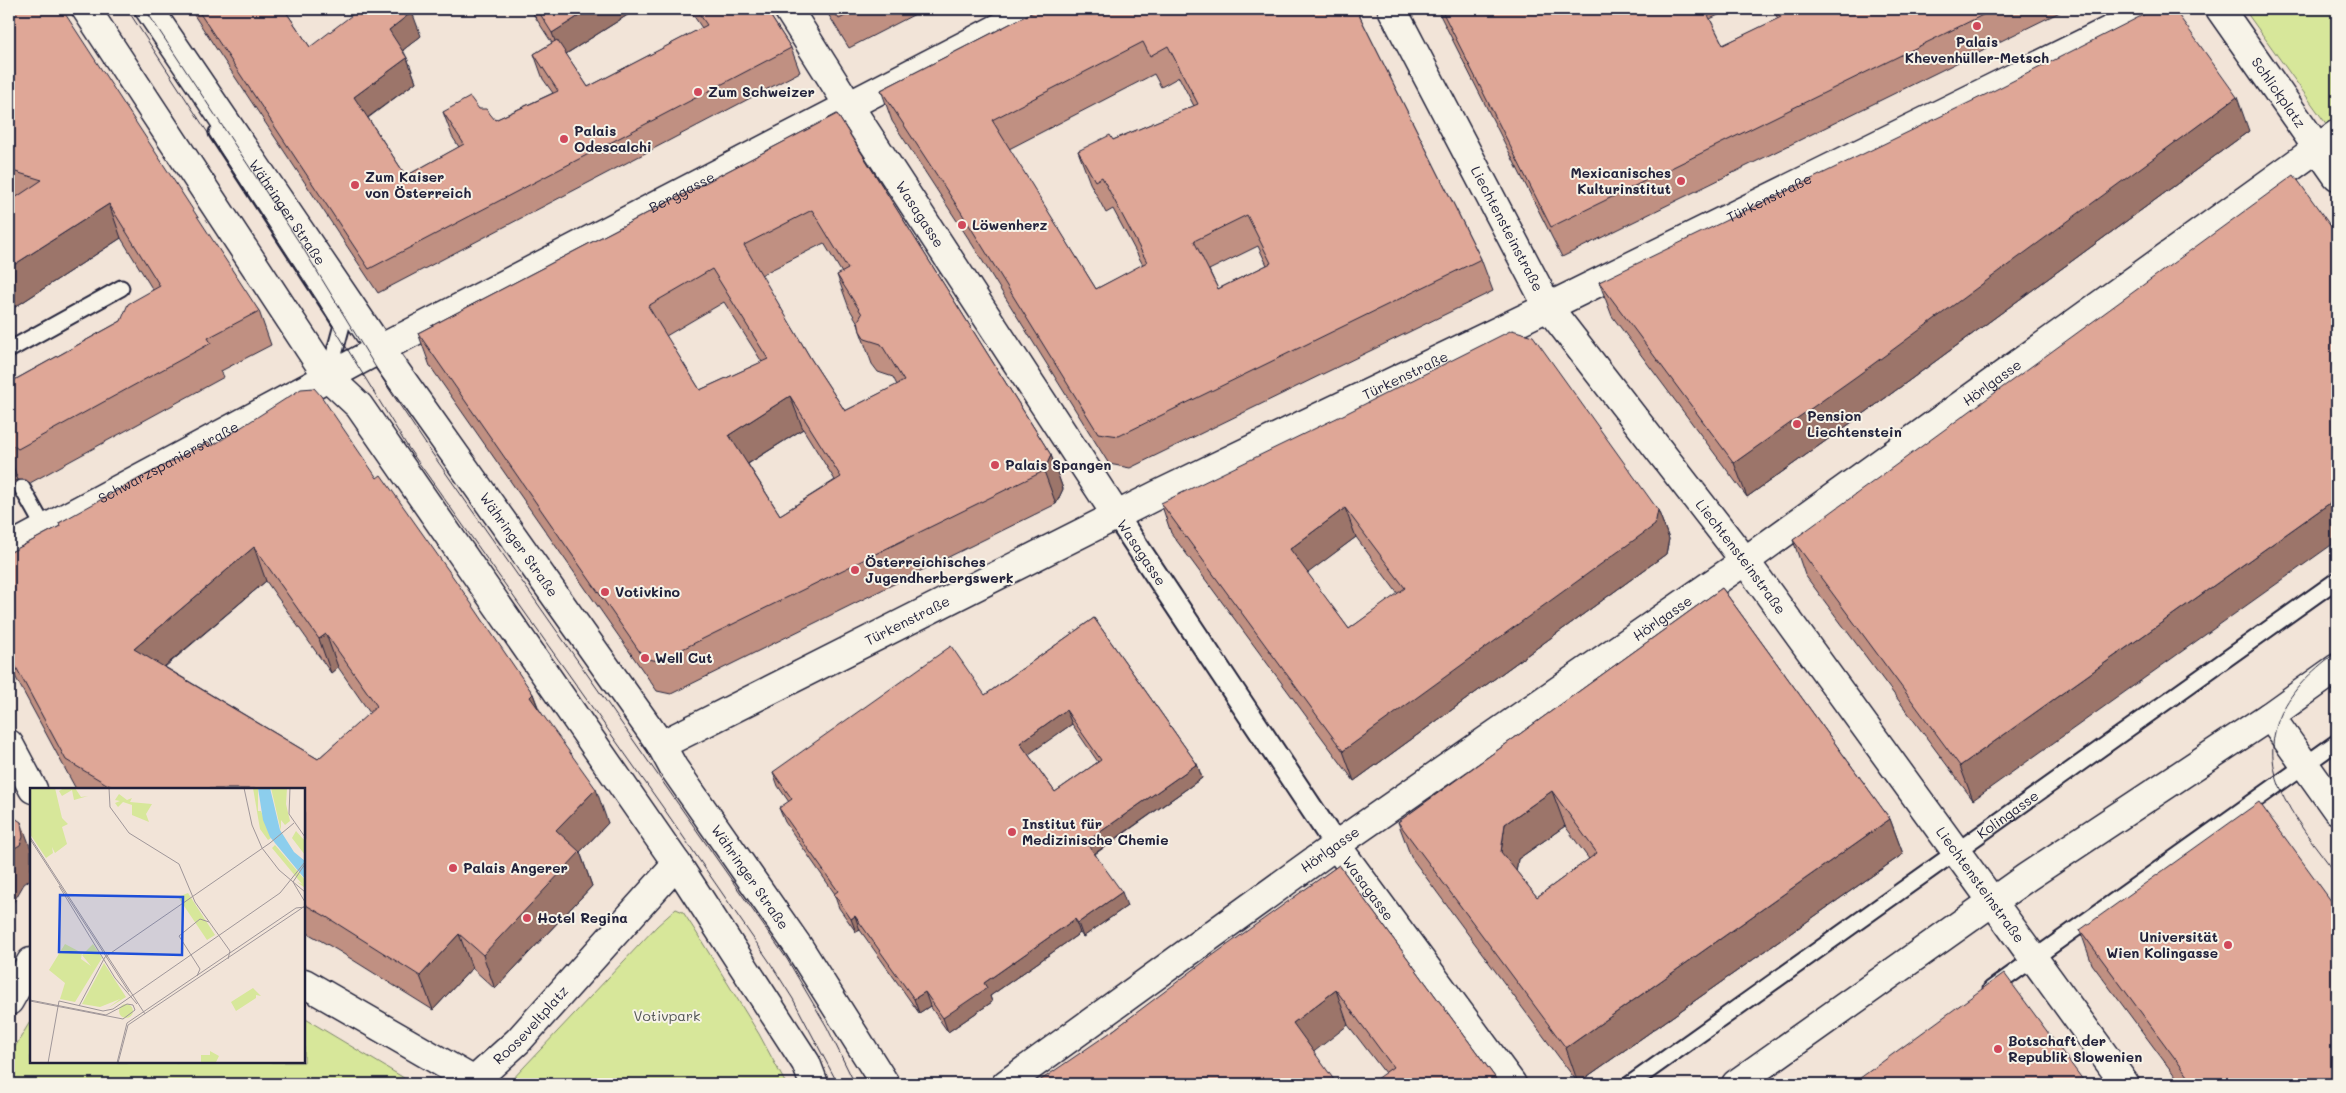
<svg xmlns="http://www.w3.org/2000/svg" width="2346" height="1093" font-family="Mali,sans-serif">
  <rect width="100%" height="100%" fill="#f2e4d8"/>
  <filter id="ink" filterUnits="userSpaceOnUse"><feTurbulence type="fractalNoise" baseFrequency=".02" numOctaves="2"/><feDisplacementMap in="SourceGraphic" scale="10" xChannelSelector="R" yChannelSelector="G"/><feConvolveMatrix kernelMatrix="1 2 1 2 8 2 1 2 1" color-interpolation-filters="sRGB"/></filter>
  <g filter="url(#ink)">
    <g fill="#d7e79a" stroke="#7c846a">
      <polygon points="2244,9 2337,9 2337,139"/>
      <polygon points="676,909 683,912 696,932 759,1034 786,1084 508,1084 657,926"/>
      <polygon points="304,1018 414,1084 9,1084 9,1057 31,1020 31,1062 304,1062"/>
    </g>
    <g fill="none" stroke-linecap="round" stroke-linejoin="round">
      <g stroke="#22223b" stroke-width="19">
        <g id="service">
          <polyline points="217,133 342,325 328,377"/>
          <polyline points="9,350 121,288"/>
          <polyline points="22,488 45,529"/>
          <polyline points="1991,989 2337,742"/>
          <path id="s1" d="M1630 1084 2337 580"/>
        </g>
      </g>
      <g stroke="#22223b" stroke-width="26">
        <g id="pedestrian">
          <path id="s2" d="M1117 516 1336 845"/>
        </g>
      </g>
      <g stroke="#22223b" stroke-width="31">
        <g id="minor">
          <path id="s3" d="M788 9 849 106 1117 516"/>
          <path id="s4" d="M2220 9 2337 176"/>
          <path id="s5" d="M380 349 1035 9"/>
          <polyline points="2270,716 2337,810"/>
          <polyline points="9,744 33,789"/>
          <path id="s6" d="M661 745 1157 495 1548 307 2153 9"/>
          <path id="s7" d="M1336 845 1512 1084"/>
          <path id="s8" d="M304 983 474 1081 518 1041 677 864"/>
          <polyline points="9,1001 31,962"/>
          <polyline points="1736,1084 2027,877 2270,716 2337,668"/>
        </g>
      </g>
      <g stroke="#22223b" stroke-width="31">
        <g id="tertiary">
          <path id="s9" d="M1392 9 1548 307 1745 561 2125 1084"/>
          <path id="s10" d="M9 548 328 377"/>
        </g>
      </g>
      <g stroke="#22223b" stroke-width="31">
        <g id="secondary">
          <polyline points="86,9 328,377 359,406 677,864 806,1063 814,1084"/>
          <path id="s11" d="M149 9 380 349 661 745 673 767 798 946 885 1084"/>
          <polyline points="328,377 380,349"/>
          <path id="s12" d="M1006 1084 1336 845 1745 561 2337 134"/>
        </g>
      </g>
      <use href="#service" stroke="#f7f3e8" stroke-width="15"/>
      <use href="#pedestrian" stroke="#f7f3e8" stroke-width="22"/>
      <use href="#minor" stroke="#f7f3e8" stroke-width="28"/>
      <use href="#tertiary" stroke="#f7f3e8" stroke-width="28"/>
      <use href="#secondary" stroke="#f7f3e8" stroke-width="28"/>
      <g stroke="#22223b" stroke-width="1">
        <polyline points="127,9 319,303 409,449 662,806 769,961 793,999 838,1084"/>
        <polyline points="145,9 301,245 389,389 429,449 787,959 827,1027 855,1084"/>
        <path d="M2337 652C2293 683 2258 728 2279 785 2291 818 2317 847 2337 875"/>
      </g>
    </g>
    <g fill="#c09082" stroke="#22223b" fill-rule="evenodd">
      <polygon points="9,9 259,311 271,345 221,371 224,377 30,483 26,480 18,480 14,484 14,492 9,495 9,383 121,321 153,290 121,238 9,311 9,202 10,201 9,200"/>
      <polygon points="190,9 284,9 310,47 421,36 403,50 407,58 416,82 368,118 406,176 459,147 452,136 443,112 479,109 495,120 553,93 543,79 534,54 552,43 530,9 637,9 566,54 588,87 702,28 689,9 766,9 791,48 800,72 378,293"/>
      <polygon points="825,9 925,9 849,48"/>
      <path d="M1039 9H1356L1481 259 1493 291 1130 468 1109 464 972 244 892 121 881 90ZM1154 74 1161 87 1179 77 1194 106 1113 140 1078 151 1090 183 1106 213 1113 209 1143 265 1096 289 1009 149ZM1258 246 1267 265 1218 289 1209 270Z"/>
      <polygon points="1437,9 1731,9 1710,19 1723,45 1778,19 1773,9 2066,9 1562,257"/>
      <path d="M837 114 1051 455 1063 489 1056 504 671 694 657 691 430 366 418 333ZM824 243 842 273 837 275 849 308 858 323 860 331 872 364 878 372 893 377 897 385 845 411 811 359 761 275ZM724 302 762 362 700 390 666 336ZM803 429 835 480 780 515 748 464Z"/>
      <polygon points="2249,131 1869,410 1747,497 1612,316 1599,282"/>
      <polygon points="2337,235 1973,800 1805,575 1793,540"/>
      <path d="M212 446 377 478 533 694 539 709 608 823 580 852 592 886 495 989 472 968 433 1010 337 950 304 931V789H76L9 665V553L60 526 59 523ZM266 581 331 673 338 667 370 713 318 759 165 667Z"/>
      <path d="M1161 503 1658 510 1669 539 1666 554 1354 781 1171 533ZM1356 537 1398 594 1349 629 1307 573Z"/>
      <path d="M1722 588 1890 819 1903 854 1578 1083 1411 857 1398 822ZM1565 826 1589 859 1537 897 1516 871 1518 859Z"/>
      <path d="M1094 618 1197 764 1202 778 1095 854 1127 906 1083 937 1080 933 990 996 992 1002 948 1032 930 1006 919 1013 860 930 856 932 839 908 834 894H835L785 822 779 808 789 802 778 786 773 772 985 695ZM1072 724 1098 762 1055 792 1028 754Z"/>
      <polygon points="1339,865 1500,1084 1385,1073 1348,1025 1111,1032"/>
      <polygon points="2080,930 2337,1084 2181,1084 2092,964"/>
    </g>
    <g fill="#9c756a" stroke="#22223b">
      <polygon points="590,9 637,9 561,57 552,33"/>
      <polygon points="412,12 421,36 398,54 389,30"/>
      <polygon points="407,58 416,82 363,121 354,97"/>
      <polygon points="2237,97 2249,131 1869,410 1747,497 1734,463"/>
      <polygon points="109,204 121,238 9,311 9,268"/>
      <polygon points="790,396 803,429 741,468 729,435"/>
      <polygon points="9,455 18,480 14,484 14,492 9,479"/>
      <polygon points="1051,455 1063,489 1056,504 1044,471"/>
      <polygon points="2337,498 2337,541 1973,800 1960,766"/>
      <polygon points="1345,508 1356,537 1300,579 1290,549"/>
      <polygon points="1658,510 1669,539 1666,554 1354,781 1343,751"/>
      <polygon points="254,547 266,581 146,682 134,649"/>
      <polygon points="326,634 338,667 331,673 319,639"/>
      <polygon points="533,694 545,728 530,697"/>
      <polygon points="1066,710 1072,724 1025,757 1020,743"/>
      <polygon points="1197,764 1202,778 1091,856 1086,842"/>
      <polygon points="596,789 608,823 580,852 592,886 495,989 483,955 556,830"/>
      <polygon points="1552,791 1565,826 1518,859 1514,887 1501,852 1505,824"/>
      <polygon points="1890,819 1903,854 1578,1083 1566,1048"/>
      <polygon points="21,822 31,849 31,879 24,884 9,910 9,854 11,850"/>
      <polygon points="1122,892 1127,906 1083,937 1078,923"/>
      <polygon points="855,916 860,930 856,932 851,919"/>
      <polygon points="1075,919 1080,933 990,996 992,1002 948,1032 943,1018 984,983"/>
      <polygon points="459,934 472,968 433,1010 420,976"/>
      <polygon points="1336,990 1348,1025 1306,1058 1293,1023"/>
      <polygon points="925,992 930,1006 919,1013 914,999"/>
    </g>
    <g fill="#dfa797" stroke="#22223b" fill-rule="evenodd">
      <polygon points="9,9 62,9 259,311 208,338 211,343 18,449 14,446 9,446 9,383 121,321 128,304 160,286 109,204 9,268 9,202 42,180 9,170"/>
      <polygon points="197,9 284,9 310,47 360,9 410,9 412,12 389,30 407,58 354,97 406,176 464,144 443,112 470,97 479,109 486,109 495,120 558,91 534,54 557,40 588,87 707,25 696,9 766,9 791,48 369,269"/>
      <polygon points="537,9 590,9 552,33"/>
      <polygon points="832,9 859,9 839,19"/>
      <path d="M1039 9H1356L1481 259 1119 436 1098 433 961 212 881 90ZM1143 42 1150 56 1168 46 1198 104 1113 140 1110 135 1078 151 1095 181 1102 177 1147 262 1096 289 992 120ZM1247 215 1271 263 1218 289 1194 241Z"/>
      <polygon points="1441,9 1705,9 1723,45 1781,17 1777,9 1995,9 1551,227"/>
      <polygon points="2155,9 2174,9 2237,97 1857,376 1734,463 1599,282 1995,90"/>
      <path d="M837 114 1051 455 1044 471 658 661 644 658 418 333ZM812 210 848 269 837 275 862 314 858 321 860 331 865 339 881 344 904 381 845 411 811 359 744 245ZM712 269 768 359 700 390 648 306ZM790 396 841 477 780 515 729 435Z"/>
      <polygon points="2294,175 2337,235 2337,498 1960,766 1793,540"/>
      <path d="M1512 330 1533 336 1658 510 1655 525 1343 751 1161 503 1345 414ZM1345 508 1405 588 1349 629 1290 549Z"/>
      <path d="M314 388 321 396 377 478 381 475 458 584 533 694 530 697 596 789 556 830 580 852 483 955 459 934 420 976 325 916 304 904V789H115L66 760 9 654V553L60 526 59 523 138 479 209 442 212 446 301 389ZM254 547 319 639 326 634 377 706 318 759 134 649Z"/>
      <path d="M1722 588 1890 819 1566 1048 1398 822ZM1552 791 1597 853 1537 897 1501 852 1505 824Z"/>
      <path d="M1094 618 1197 764 1086 842 1122 892 1078 923 1075 919 984 983 987 988 943 1018 925 992 914 999 855 916 851 919 834 894 838 891 779 808 792 799 773 772 951 646 985 695ZM1066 710 1101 760 1055 792 1020 743Z"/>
      <polygon points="2259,802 2337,909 2337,1084 2194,1084 2080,930"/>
      <polygon points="9,814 21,822 23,837 20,845 11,850 9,854"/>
      <polygon points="1339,865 1500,1084 1369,1084 1393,1067 1336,990 1293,1023 1337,1084 1035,1084 1111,1032 1205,961"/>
      <polygon points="2004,973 2086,1084 1852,1084"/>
    </g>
  </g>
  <g fill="#d1495b" stroke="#f7f3e8" stroke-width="2">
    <circle cx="1977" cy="26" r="5"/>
    <circle cx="698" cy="92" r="5"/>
    <circle cx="564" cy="139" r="5"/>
    <circle cx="1681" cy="181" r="5"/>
    <circle cx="355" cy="185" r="5"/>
    <circle cx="962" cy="225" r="5"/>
    <circle cx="1797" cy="424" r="5"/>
    <circle cx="995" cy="465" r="5"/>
    <circle cx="855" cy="570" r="5"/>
    <circle cx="605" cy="592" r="5"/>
    <circle cx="645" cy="658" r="5"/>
    <circle cx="1012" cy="832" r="5"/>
    <circle cx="453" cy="868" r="5"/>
    <circle cx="527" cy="918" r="5"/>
    <circle cx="2228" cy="945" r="5"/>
    <circle cx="1998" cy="1049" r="5"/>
  </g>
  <g text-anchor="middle" stroke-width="4" stroke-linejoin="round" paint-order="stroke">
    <g font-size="14" font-weight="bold" fill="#22223b" stroke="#f7f3e8" text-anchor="start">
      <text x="1977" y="47" text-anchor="middle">Palais<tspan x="1977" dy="16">Khevenhüller-Metsch</tspan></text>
      <text x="708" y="97">Zum Schweizer</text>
      <text x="574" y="136">Palais<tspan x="574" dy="16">Odescalchi</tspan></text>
      <text x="1671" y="178" text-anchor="end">Mexicanisches<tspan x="1671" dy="16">Kulturinstitut</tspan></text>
      <text x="365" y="182">Zum Kaiser<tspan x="365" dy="16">von Österreich</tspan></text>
      <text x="972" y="230">Löwenherz</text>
      <text x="1807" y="421">Pension<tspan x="1807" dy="16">Liechtenstein</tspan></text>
      <text x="1005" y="470">Palais Spangen</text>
      <text x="865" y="567">Österreichisches<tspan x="865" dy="16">Jugendherbergswerk</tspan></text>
      <text x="615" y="597">Votivkino</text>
      <text x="655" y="663">Well Cut</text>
      <text x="1022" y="829">Institut für<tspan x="1022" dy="16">Medizinische Chemie</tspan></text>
      <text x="463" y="873">Palais Angerer</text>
      <text x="537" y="923">Hotel Regina</text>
      <text x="2218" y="942" text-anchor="end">Universität<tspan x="2218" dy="16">Wien Kolingasse</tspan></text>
      <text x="2008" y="1046">Botschaft der<tspan x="2008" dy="16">Republik Slowenien</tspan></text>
    </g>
    <g font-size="14" fill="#22223b" stroke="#f7f3e8">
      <text dy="5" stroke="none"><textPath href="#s4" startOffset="102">Schlickplatz</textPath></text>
      <text dy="5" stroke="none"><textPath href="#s5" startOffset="340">Berggasse</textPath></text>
      <text dy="5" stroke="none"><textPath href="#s6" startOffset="1236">Türkenstraße</textPath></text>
      <text dy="5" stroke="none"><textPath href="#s11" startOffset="246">Währinger Straße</textPath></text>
      <text dy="5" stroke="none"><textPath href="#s3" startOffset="244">Wasagasse</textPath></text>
      <text dy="5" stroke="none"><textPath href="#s9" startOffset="248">Liechtensteinstraße</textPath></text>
      <text dy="5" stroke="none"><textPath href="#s6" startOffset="831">Türkenstraße</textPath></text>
      <text dy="5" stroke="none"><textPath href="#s12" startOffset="1210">Hörlgasse</textPath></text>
      <text dy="5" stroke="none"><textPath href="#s10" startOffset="181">Schwarzspanierstraße</textPath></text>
      <text dy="5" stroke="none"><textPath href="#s11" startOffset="651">Währinger Straße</textPath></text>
      <text dy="5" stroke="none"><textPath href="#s2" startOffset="44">Wasagasse</textPath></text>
      <text dy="5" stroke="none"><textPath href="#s9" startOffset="652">Liechtensteinstraße</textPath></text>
      <text dy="5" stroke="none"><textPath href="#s12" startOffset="805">Hörlgasse</textPath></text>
      <text dy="5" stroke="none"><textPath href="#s6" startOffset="276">Türkenstraße</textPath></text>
      <text dy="5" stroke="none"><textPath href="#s1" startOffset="464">Kolingasse</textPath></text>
      <text dy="5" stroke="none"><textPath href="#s12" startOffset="400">Hörlgasse</textPath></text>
      <text dy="5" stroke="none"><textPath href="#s11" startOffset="1056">Währinger Straße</textPath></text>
      <text dy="5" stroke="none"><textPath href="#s9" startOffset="1058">Liechtensteinstraße</textPath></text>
      <text dy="5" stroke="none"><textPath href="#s7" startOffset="54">Wasagasse</textPath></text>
      <text dy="5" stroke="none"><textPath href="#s8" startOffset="276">Rooseveltplatz</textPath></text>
    </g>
    <g font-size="14" fill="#4f5353" stroke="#f7f3e8">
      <text x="667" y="1021">Votivpark</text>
    </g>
  </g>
  <g transform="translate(30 788)">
    <rect width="275" height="275" fill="#f2e4d8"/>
    <path d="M1 0H25L32 30 38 36 32 39 37 56 25 65 22 59 23 65 16 70 0 46ZM34 0H45L51 9 58 8 44 12 42 2 32 8 29 3ZM223 0H228V23H231L241 50 238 52 230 41ZM241 0H257L256 16 260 33 255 37 251 32V43ZM89 6 97 12 102 10 100 14 122 16 116 26 119 34 102 27V17L93 14 88 19 85 15 90 13 85 12ZM266 43 275 53V67L262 50ZM245 57 275 92V100L267 94 272 96 242 60ZM158 105 185 147 177 152 148 109ZM35 156 52 165 51 171 61 178 52 167 63 156 72 170 45 214 30 211 35 195 19 182ZM74 175 96 209 78 220 90 211 70 219 52 216ZM223 200 231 208 226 207V210L206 223 201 214ZM89 223a7 7 0 1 1 14 0a7 7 0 1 1-14 0ZM180 263 189 268 186 274 171 275V267H180Z" fill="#d7e79a"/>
    <path d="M228 0H240L250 42 264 64 275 73V91L240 49 233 32Z" fill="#8cceed"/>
    <path fill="none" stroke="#9f9699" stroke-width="1" d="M79 0 80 19 99 45 149 76 165 114 200 163 198 171M214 0 222 37 232 60 249 82 275 104M260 0 259 26 275 49M0 49 115 226M0 51 99 204M275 76 263 94 275 114M29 98 85 190 107 216M167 188 170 181 149 148 170 131 179 134M0 212 76 227 97 216 103 217 105 222 93 231 0 213M49 218 75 169 240 55 264 35M18 275 29 213 73 223 83 221 250 105 275 74M87 275 97 235 266 120 275 119M88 275 98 237 275 118"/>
    <path fill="#1d4ed8" fill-opacity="0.15" stroke="#1d4ed8" stroke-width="2.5" d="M30 107 153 109 152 167 29 164Z"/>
    <rect width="275" height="275" fill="none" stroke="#22223b" stroke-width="2.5"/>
  </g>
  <rect width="2346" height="1093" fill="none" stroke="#f7f3e8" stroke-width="30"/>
  <rect x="15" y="15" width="2316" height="1063" fill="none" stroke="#22223b" stroke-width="2" filter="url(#ink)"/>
</svg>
